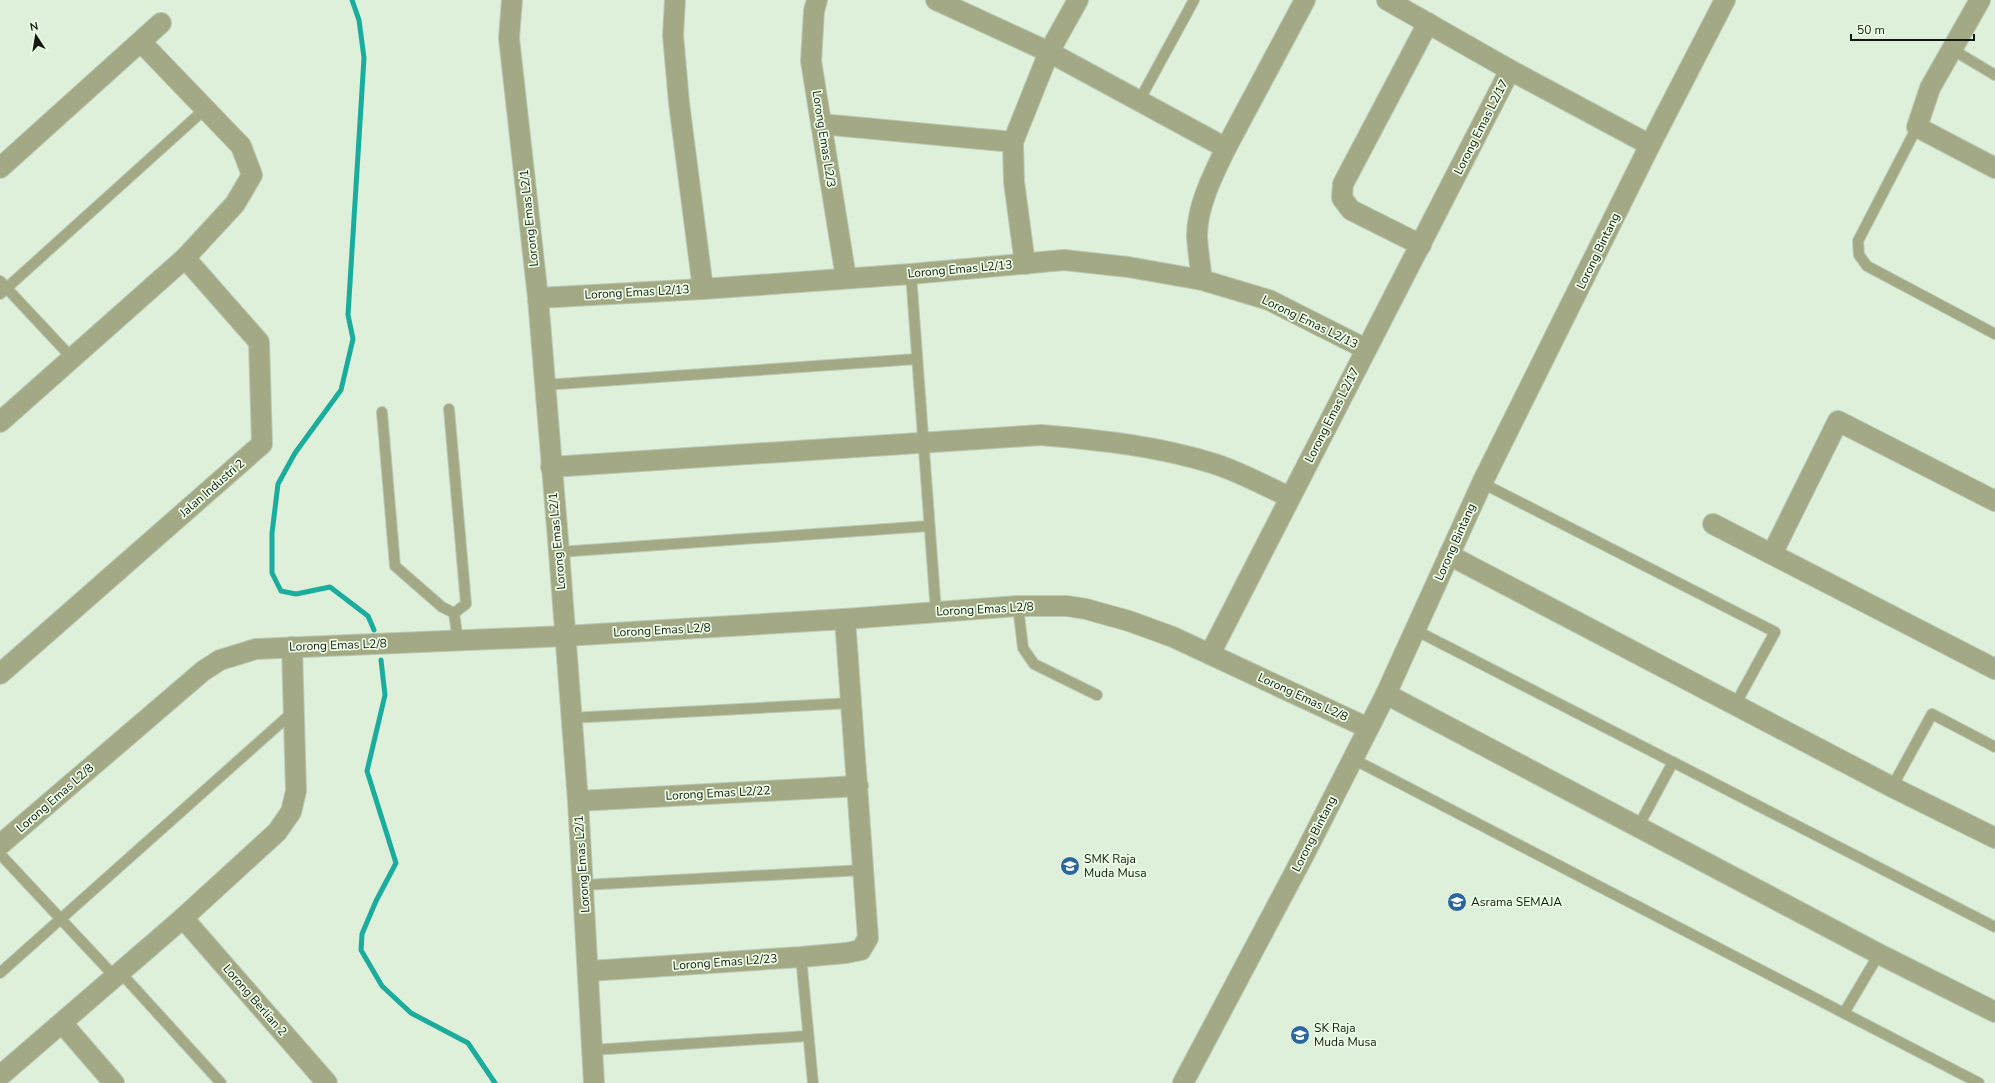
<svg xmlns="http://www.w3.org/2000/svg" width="1995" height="1083" font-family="'Nunito Sans',sans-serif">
  <rect width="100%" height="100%" fill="#def0d9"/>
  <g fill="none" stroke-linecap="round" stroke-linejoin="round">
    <g stroke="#1aad9d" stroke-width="5">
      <polyline points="352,0 359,20 364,58 348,315 353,339 341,390 295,453 278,484 272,533 272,573 281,591 296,594 330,587 368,616 374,630"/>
      <polyline points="381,660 385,695 367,771 396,863 376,901 362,934 361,950 382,986 411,1013 468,1043 495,1083"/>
    </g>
    <g stroke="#b9c9b5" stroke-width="12">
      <g id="lane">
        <polyline points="1953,50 1995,75"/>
        <polyline points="1139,101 1194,0"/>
        <polyline points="1917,127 1858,241 1859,255 1867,266 1995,334"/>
        <polyline points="911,274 936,612"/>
        <polyline points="0,281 72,358"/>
        <polyline points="0,294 205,109"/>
        <polyline points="544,385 917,359"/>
        <polyline points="449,409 466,604 454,613"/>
        <polyline points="382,412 395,566 442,607 454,613 458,641"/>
        <polyline points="1482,483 1775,632 1735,705"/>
        <polyline points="559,552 929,526"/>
        <polyline points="1018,606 1023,648 1034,664 1097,695"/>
        <polyline points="1415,630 1995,927"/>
        <polyline points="570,718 851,703"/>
        <polyline points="1353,759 1979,1083"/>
        <polyline points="1892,787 1932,714 1995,747"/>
        <polyline points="1638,827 1673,762"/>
        <polyline points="0,854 115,977"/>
        <polyline points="583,885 863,870"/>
        <polyline points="801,957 813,1083"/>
        <polyline points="120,972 221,1083"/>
        <polyline points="0,973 294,711"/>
        <polyline points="1844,1013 1879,954"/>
        <polyline points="592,1050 808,1036"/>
      </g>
    </g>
    <g stroke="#b9c9b5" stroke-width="22">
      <g id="street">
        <polyline points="512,0 509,38 538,298 559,552 578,801 594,1083"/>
        <polyline points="675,0 673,35 679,103 703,289"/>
        <polyline points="817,0 814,11 811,61 846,278"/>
        <polyline points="936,0 1049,52 1226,148"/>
        <polyline points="1387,0 1510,70 1650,145"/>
        <polyline points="1980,0 1930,88 1917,127 1995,168"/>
        <polyline points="821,124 1013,142"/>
        <polyline points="0,168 161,23"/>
        <polyline points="1421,245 1351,210 1342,198 1343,184 1428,23"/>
        <polyline points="1025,264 1014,182 1013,142 1049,52 1078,0"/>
        <path d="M1202 280C1200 265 1198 251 1197 236 1197 206 1213 175 1226 148L1305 0"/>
        <polyline points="538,298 703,289 911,274 1064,260 1128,267 1202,280 1269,300 1366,349"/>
        <polyline points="0,422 185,258 235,204 252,175 241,146 141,42"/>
        <path d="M551 467 1041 435C1100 440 1158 446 1215 464 1240 472 1265 486 1290 497"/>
        <polyline points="1713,524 1995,669"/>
        <polyline points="1772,554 1838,421 1995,501"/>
        <polyline points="1449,555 1892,787 1995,838"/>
        <polyline points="1210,654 1510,70"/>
        <polyline points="0,674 262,444 259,342 185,258"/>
        <polyline points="1386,694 1879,954 1995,1012"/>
        <polyline points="578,801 858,786"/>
        <polyline points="0,845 203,671 220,660 256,649 565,636 845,619 1018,606 1067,606 1086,609 1129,621 1173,637 1368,728"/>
        <polyline points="183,918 327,1083"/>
        <polyline points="589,971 801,957 846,953 861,950 868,938 845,619"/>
        <polyline points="62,1023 114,1083"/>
        <polyline points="0,1076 183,918 277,832 291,812 296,791 292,647"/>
        <polyline points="1183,1083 1306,851 1386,694 1482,483 1650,145 1725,0"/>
      </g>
    </g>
    <use href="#lane" stroke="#a3a984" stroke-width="10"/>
    <use href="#street" stroke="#a3a984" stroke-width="20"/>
  </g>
  <defs>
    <g id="school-disc" transform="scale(1)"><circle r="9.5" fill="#2b669e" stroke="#ecfee6"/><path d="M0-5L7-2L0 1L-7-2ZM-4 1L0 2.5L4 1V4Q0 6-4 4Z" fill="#fff"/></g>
  </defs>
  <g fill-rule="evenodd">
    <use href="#school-disc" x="1070" y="866"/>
    <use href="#school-disc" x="1457" y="902"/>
    <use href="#school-disc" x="1300" y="1035"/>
  </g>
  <g text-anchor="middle" stroke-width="3.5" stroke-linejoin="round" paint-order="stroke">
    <g font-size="12" fill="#131911" stroke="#ecfee6">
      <text transform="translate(1481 127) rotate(-63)" y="4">Lorong Emas L2/17</text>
      <text transform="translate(824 139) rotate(81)" y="4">Lorong Emas L2/3</text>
      <text transform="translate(529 218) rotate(-96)" y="4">Lorong Emas L2/1</text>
      <text transform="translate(1598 251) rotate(-64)" y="4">Lorong Bintang</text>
      <text transform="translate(960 269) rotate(-5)" y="4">Lorong Emas L2/13</text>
      <text transform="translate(637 292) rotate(-3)" y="4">Lorong Emas L2/13</text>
      <text transform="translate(1310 322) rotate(26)" y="4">Lorong Emas L2/13</text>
      <text transform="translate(1332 415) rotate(-63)" y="4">Lorong Emas L2/17</text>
      <text transform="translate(212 488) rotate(-41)" y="4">Jalan Industri 2</text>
      <text transform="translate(557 541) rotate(-95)" y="4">Lorong Emas L2/1</text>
      <text transform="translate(1455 542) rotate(-66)" y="4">Lorong Bintang</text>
      <text transform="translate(985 609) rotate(-3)" y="4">Lorong Emas L2/8</text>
      <text transform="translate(662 630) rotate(-3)" y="4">Lorong Emas L2/8</text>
      <text transform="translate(338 645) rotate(-2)" y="4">Lorong Emas L2/8</text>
      <text transform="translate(1303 697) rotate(25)" y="4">Lorong Emas L2/8</text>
      <text transform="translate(718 793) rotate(-3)" y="4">Lorong Emas L2/22</text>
      <text transform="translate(55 798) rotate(-41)" y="4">Lorong Emas L2/8</text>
      <text transform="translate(1314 834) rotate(-63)" y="4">Lorong Bintang</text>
      <text transform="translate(582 864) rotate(-94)" y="4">Lorong Emas L2/1</text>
      <text transform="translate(725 962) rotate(-4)" y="4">Lorong Emas L2/23</text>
      <text transform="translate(255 1000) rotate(49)" y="4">Lorong Berlian 2</text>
    </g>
    <g font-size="12" fill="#131911" stroke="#ecfee6" text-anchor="start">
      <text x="1084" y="863">SMK Raja<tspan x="1084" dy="14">Muda Musa</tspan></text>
      <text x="1471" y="906">Asrama SEMAJA</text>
      <text x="1314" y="1032">SK Raja<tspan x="1314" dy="14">Muda Musa</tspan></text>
    </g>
  </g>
  <g transform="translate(36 36) rotate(348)" stroke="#ecfee6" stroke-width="3" paint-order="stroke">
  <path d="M0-3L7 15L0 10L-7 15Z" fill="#131911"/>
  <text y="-6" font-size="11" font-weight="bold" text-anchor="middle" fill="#131911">N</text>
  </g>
  <path d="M1851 34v6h123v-6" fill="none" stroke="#131911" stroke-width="2"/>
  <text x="1857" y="34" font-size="12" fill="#131911" stroke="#ecfee6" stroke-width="3" paint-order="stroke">50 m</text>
</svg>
